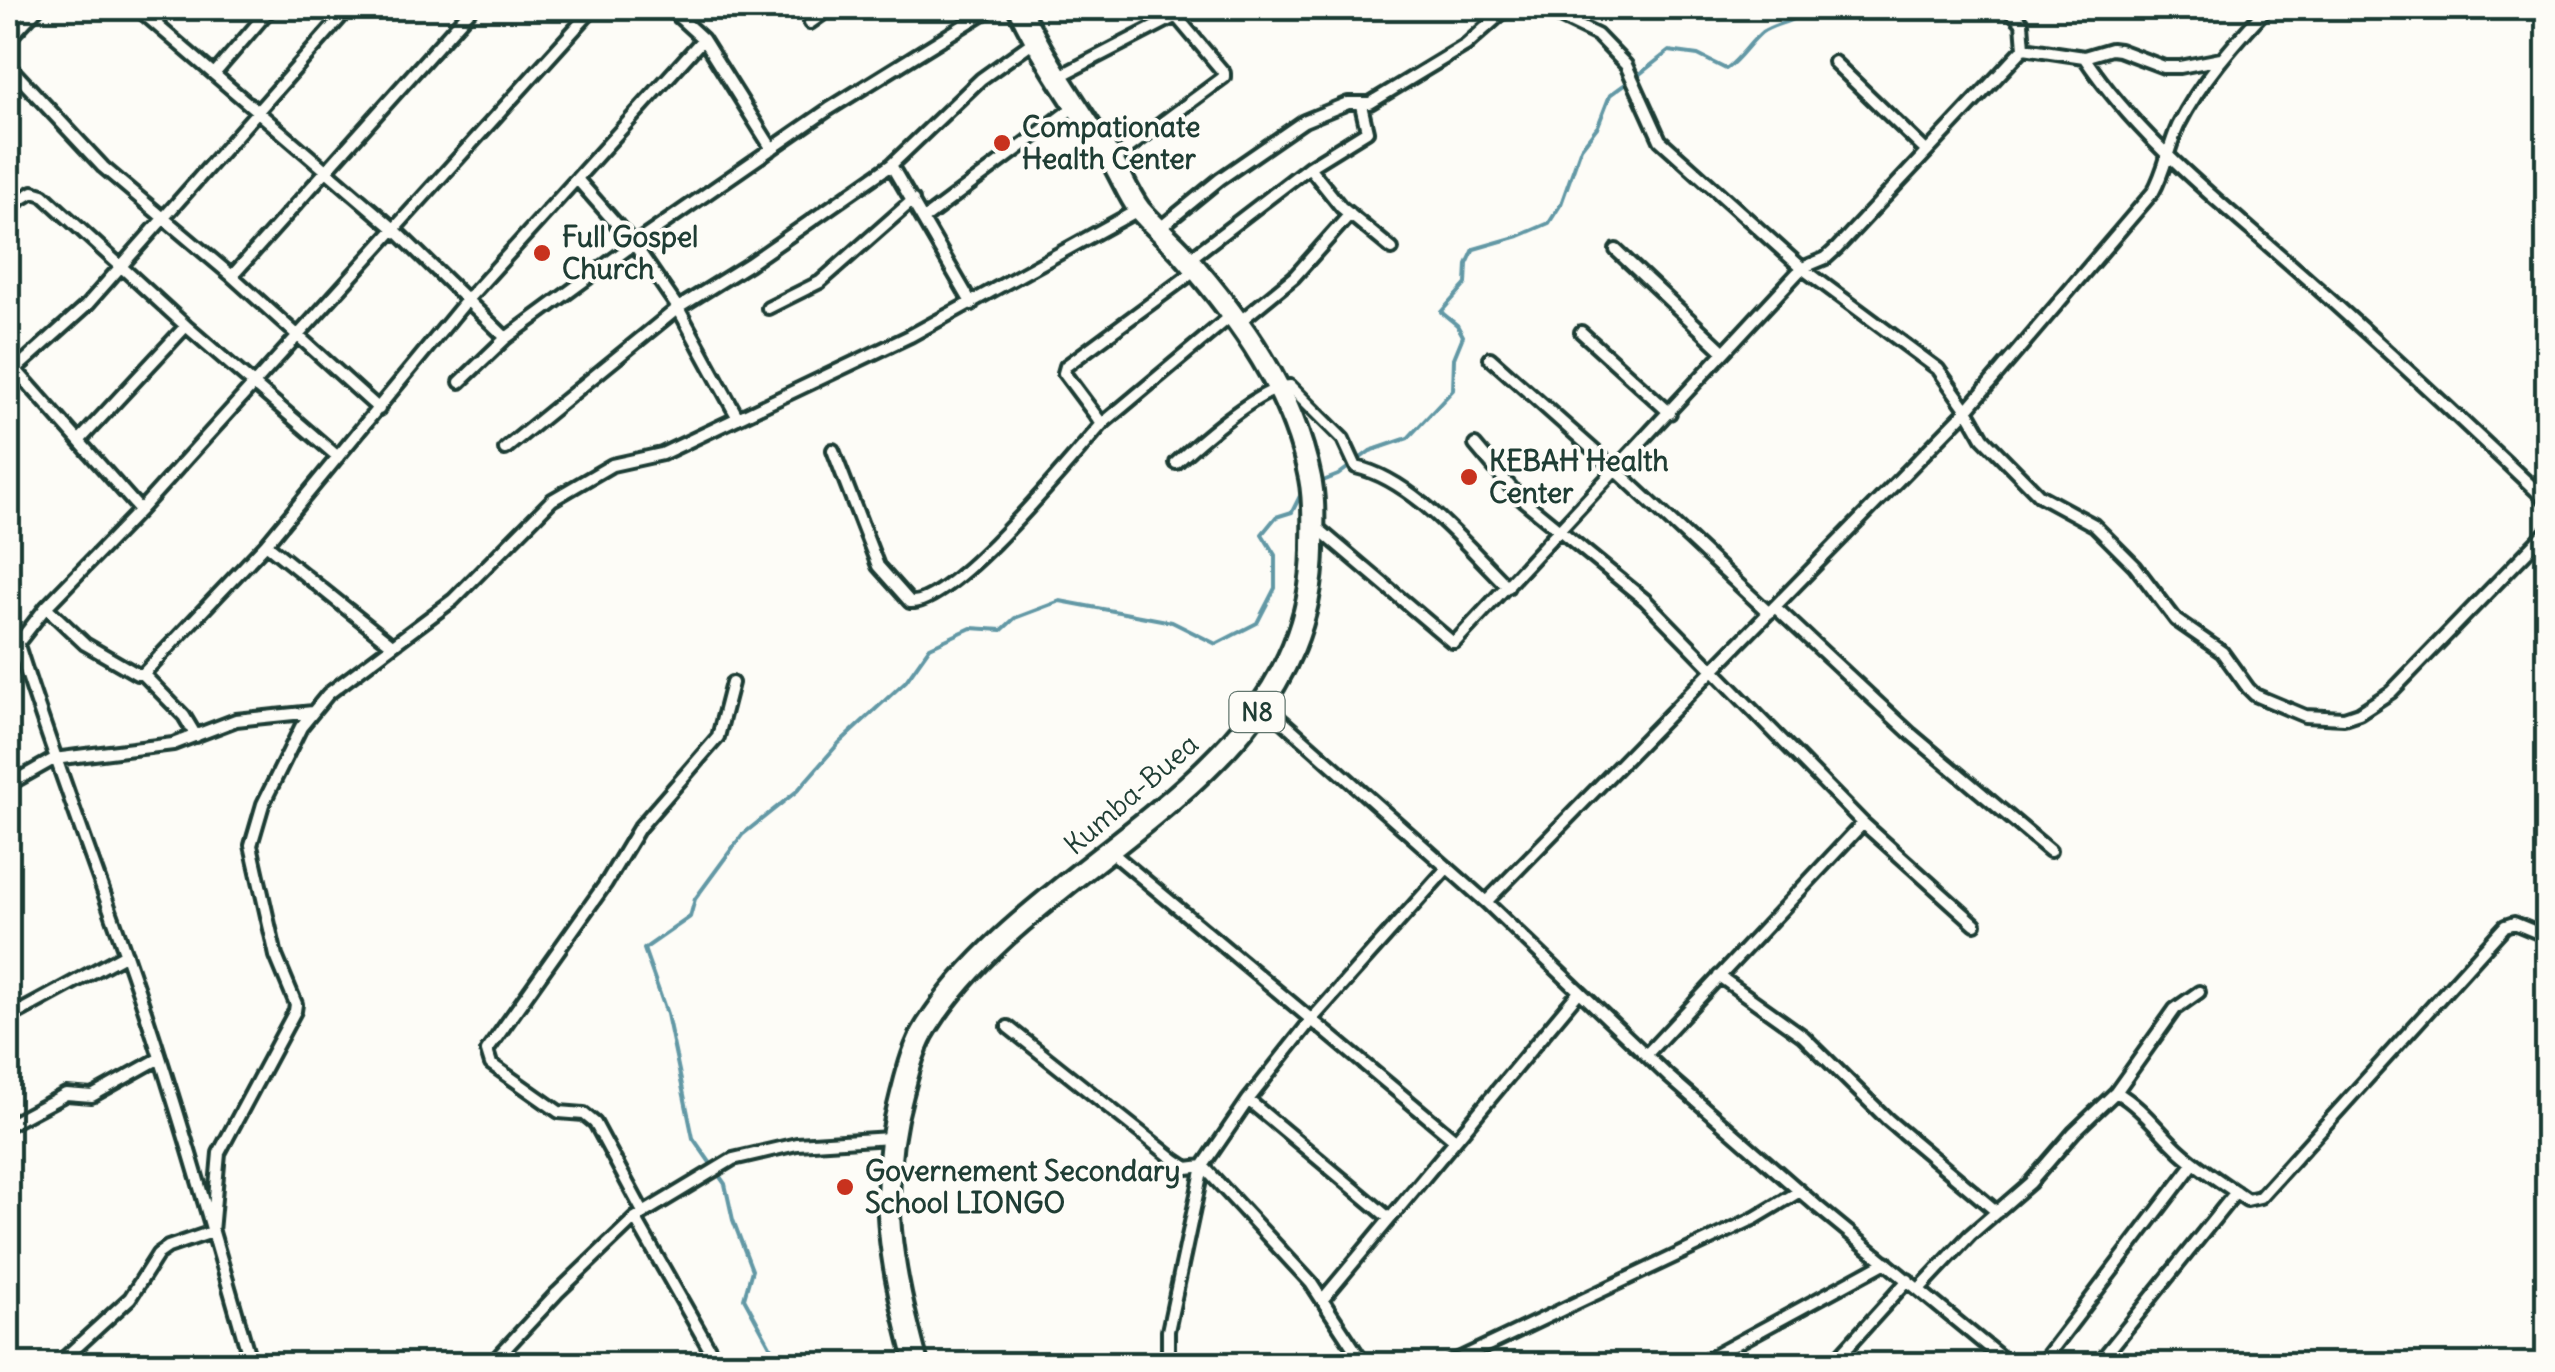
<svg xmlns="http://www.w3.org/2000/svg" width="2555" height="1372" font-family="Delius,sans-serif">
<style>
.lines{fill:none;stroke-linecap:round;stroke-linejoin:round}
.stream{stroke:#6298a5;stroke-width:4}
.street-casing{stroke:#1f3d34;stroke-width:18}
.highway-casing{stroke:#1f3d34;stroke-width:28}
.street{stroke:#fdfcf7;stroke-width:10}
.highway{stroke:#fdfcf7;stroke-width:20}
.poi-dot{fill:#c8321e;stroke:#fdfcf7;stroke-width:4}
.labels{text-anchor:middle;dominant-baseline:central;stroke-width:8;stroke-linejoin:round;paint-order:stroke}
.shield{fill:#fdfcf7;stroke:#62766e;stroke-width:2.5}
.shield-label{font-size:25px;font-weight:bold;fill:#1f3d34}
.poi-label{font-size:28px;font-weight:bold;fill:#1f3d34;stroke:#fdfcf7;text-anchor:start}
.street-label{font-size:28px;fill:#1f3d34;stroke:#fdfcf7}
</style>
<rect width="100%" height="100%" fill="#fdfcf7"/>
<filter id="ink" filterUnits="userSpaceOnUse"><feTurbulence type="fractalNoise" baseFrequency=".01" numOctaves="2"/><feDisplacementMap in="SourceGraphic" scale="20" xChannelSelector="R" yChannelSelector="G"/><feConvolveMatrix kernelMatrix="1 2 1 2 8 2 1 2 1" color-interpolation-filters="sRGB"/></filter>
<g filter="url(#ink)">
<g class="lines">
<path class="stream" d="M1636 77 1669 51 1698 55 1726 69C1741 58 1749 43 1762 32 1776 22 1796 23 1806 8
M1318 483 1338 475 1370 451 1408 438 1453 390 1454 358 1463 336 1457 325 1441 312 1466 284 1467 264 1474 249 1519 236 1549 223 1561 204 1581 148 1598 126 1610 95 1628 82
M780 1364 744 1298 752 1270 733 1220 725 1184 693 1138 667 1014 644 949 690 917 695 899 742 835 797 791 839 743 906 681 930 647 971 628 1002 630 1015 618 1060 601 1172 622 1216 644 1257 623 1275 588V555L1262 534 1276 517 1292 512 1304 488"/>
<g class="street-casing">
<path id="street" d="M137 8 393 228 506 338
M669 8 703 39 772 149
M2267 8C2234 44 2200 82 2178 126 2168 148 2165 171 2153 192L1967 410 1983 438 2039 495 2094 525 2135 566 2176 620 2222 652 2248 688 2255 695 2305 716 2344 718 2359 713 2391 692 2548 530
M155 23 168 8
M810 23 831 8
M8 40 38 8
M2024 48 2084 57 2111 49 2119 50 2164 67H2180L2221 59
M2084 57C2142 144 2229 209 2306 278 2388 351 2468 426 2548 502
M1834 62 1925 150
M8 65 103 167 232 276 379 409
M215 73 271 8
M1058 77 1176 16 1224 73V77L1112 160
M891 165 972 304
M1309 167 1341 207 1392 249
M577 179 634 244 678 308 738 418
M8 207 33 192 43 195 186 326 338 457
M924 219 1075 106
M1160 228 1220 179 1304 121 1348 103H1370L1466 45 1502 13 1515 8
M1616 250 1724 352
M1188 260 1309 167 1367 131 1361 105
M232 276 472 8
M768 308 820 282 913 200
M1238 323 1294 277 1350 214
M1581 332 1670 413
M1490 358 1617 471 1769 613
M16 370 140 510
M8 376 85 307 349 8
M460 382 506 338 634 244 829 109 992 8
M1102 424 1232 315
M79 441 186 326
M1475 445 1519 497 1645 600 1863 823 1975 924
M505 449 678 308 749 264 891 165 981 79 1034 41
M833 450 878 566 910 602C952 606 1071 459 1102 424L1064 373 1066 366 1196 270
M1176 463C1199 442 1260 387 1290 386L1343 439 1356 467C1414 480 1466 546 1508 587
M1314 525 1452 642H1455L1802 268 1826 258 1837 248 2024 48 2022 23 2008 8
M266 544 392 645
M46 607 85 644 137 674H143L184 716 196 736
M1775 607 1911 734 2050 851
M8 637 18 645C51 750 90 852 126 955 173 1090 212 1228 251 1364
M8 656 46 607 140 510 594 8
M143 674 266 544 467 300 703 39
M1262 703 1486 902 1668 1076 1819 1208 2009 1364
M8 785 54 759 173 744 236 720 313 712
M1110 851 1454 1139
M1486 902 1967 410 1938 369 1802 268 1660 140 1626 65 1597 35 1541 8
M1719 976 1803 1036 1888 1120 1997 1212
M8 1018 126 954
M1008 1027 1175 1160 1187 1168 1203 1166 1311 1283 1364 1364
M1646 1055 1863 823
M2116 1092C2142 1107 2159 1132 2181 1152 2201 1170 2225 1184 2247 1200L2260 1197 2505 926 2514 923 2548 937
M1248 1100 1389 1218
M8 1125 66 1094 92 1096 160 1058
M643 1212 595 1123 584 1114 559 1112 491 1064 487 1051 606 883 639 828 718 737 732 683
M635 1218 718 1364
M212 1232 219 1153 295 1011 296 1004 276 956 251 845 263 804 301 727 328 694 453 600 552 500 612 465 662 454 910 336 1138 210
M1919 1289 1970 1235 2030 1183 2074 1132 2116 1092 2175 1009 2199 992
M1323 1299 1579 992
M58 1364 130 1298 158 1254 168 1247 212 1232
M491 1364 557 1293 635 1218 733 1159 797 1144 890 1138
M1168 1364V1331L1203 1166 1248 1100 1312 1019 1447 868
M1448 1364 1755 1218 1800 1191
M1699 1364 1886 1262
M1832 1364 1908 1280
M2041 1364 2194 1163
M2098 1364 2236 1192"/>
</g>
<g class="highway-casing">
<path id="highway" d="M917 1364C892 1270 875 1190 902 1094 908 1071 914 1046 927 1026 1035 855 1309 781 1313 550 1313 526 1315 502 1310 478 1293 392 1241 320 1184 255 1170 239 1152 225 1139 209 1128 194 1121 175 1111 159 1079 109 1045 62 1019 8"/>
</g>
<use href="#street" class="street"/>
<use href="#highway" class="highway"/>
</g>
</g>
<g class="poi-dot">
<circle cx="1002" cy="143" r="10"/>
<circle cx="542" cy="253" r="10"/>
<circle cx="1469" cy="477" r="10"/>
<circle cx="845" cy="1187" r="10"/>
</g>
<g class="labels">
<rect class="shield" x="1229.5" y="692" width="55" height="40" rx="8"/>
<g class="shield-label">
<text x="1257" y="712">N8</text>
</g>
<g class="poi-label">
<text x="1022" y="127">Compationate<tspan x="1022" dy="32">Health Center</tspan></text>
<text x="562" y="237">Full Gospel<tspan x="562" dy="32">Church</tspan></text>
<text x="1489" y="461">KEBAH Health<tspan x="1489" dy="32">Center</tspan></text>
<text x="865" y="1171">Governement Secondary<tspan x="865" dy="32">School LIONGO</tspan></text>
</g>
<g class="street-label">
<text transform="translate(1131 794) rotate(-41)">Kumba-Buea</text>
</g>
</g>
<rect width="2555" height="1372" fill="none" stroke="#fdfcf7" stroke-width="40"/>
<rect x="20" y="20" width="2515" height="1332" fill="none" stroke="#1f3d34" stroke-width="4" filter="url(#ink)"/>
</svg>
